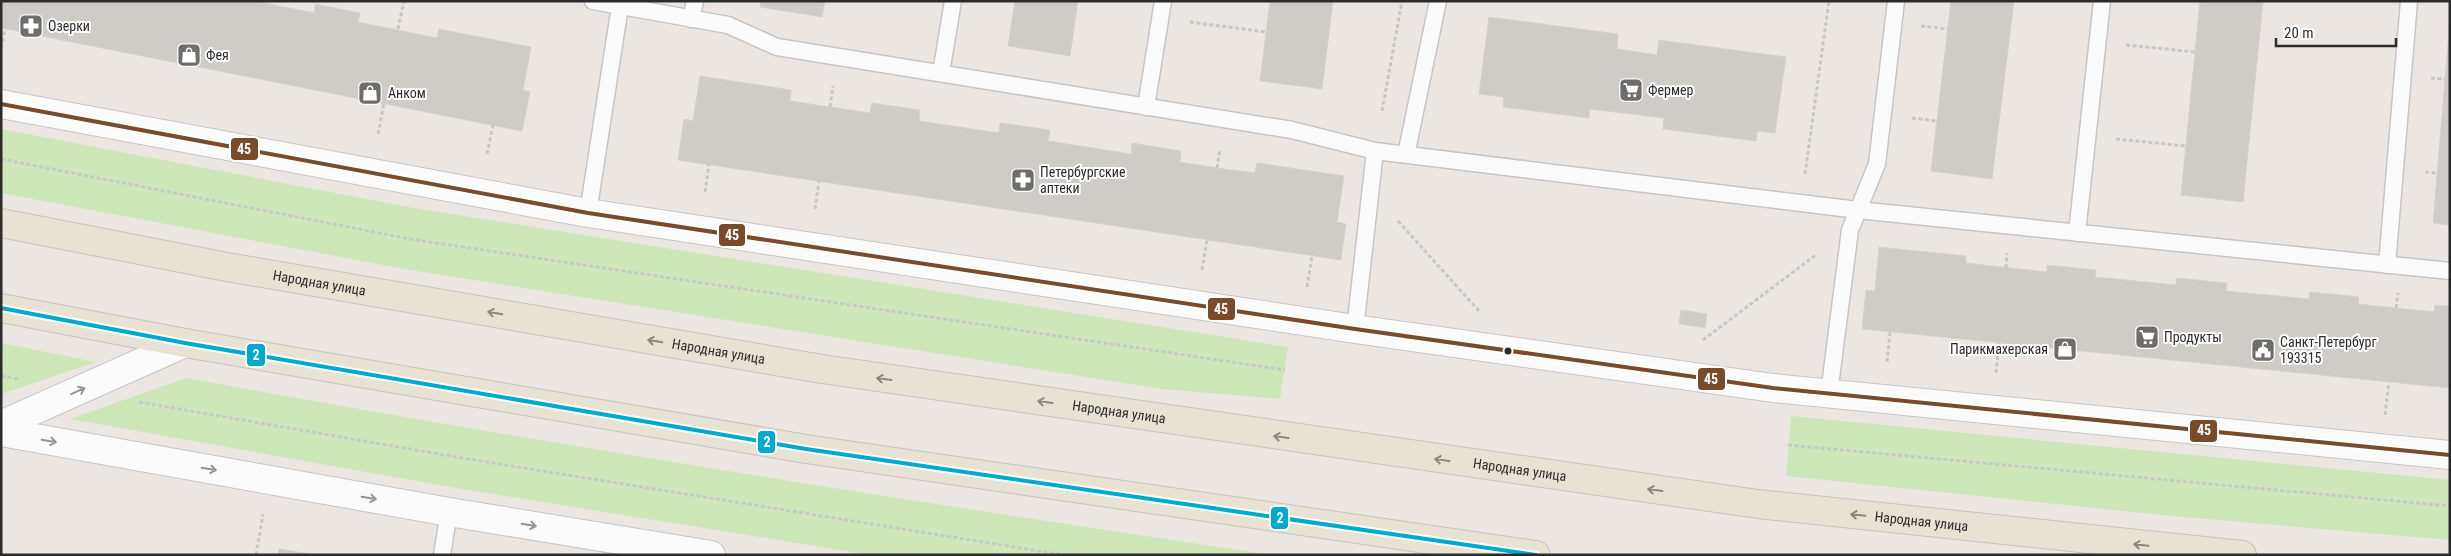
<svg xmlns="http://www.w3.org/2000/svg" width="2451" height="556" font-family="'Roboto Condensed',sans-serif">
<style>
.green{fill:#cee7b9}
.building{fill:#cfccc8;stroke:#d6d2ce}
.lines{fill:none;stroke-linecap:round;stroke-linejoin:round}
.lane-casing{stroke:#c6c4c5;stroke-width:19}
.street-casing{stroke:#c6c4c5;stroke-width:30}
.primary-casing{stroke:#c6c4c2;stroke-width:30}
.path{stroke:#c8c8c7;stroke-width:3;stroke-dasharray:4 2.5;stroke-linecap:butt}
.lane{stroke:#fcfbfb;stroke-width:16}
.street{stroke:#fcfbfb;stroke-width:28}
.primary{stroke:#e8e2d4;stroke-width:28}
.bus-1-casing{stroke:#fff;stroke-width:8}
.bus-2-casing{stroke:#fff;stroke-width:8}
.bus-1{stroke:#7a4b2a;stroke-width:4}
.bus-2{stroke:#00a9ce;stroke-width:4}
.oneway{stroke:#8a8780}
.oneway2{stroke:#949494}
.bus-dot{fill:#2c2c2c;stroke:#fff;stroke-width:2}
.labels{text-anchor:middle;dominant-baseline:central;stroke-width:4;stroke-linejoin:round;paint-order:stroke}
.poi-label{font-size:14px;fill:#2c2c2c;stroke:#fff;text-anchor:start}
.street-label{font-size:14px;fill:#2c2c2c;stroke:#fff}
.line-badge{stroke:#fff;stroke-width:2}
.badge-label{font-size:14px;text-anchor:middle;font-weight:bold;fill:#fff}
</style>
<rect width="100%" height="100%" fill="#ebe6e2"/>
<path class="green" d="M1 129 414 208 1288 347 1280 399 1162 389 404 269 1 193Z
M1 343 96 362 1 394Z
M186 378C547 444 909 501 1272 555H870L450 487 70 419Z
M1791 416 2450 480V540L2171 516 1786 476Z"/>
<path class="building" d="M1 1H255L314 13 315 4 360 13 358 22 437 38 439 29 531 47 523 90 530 92 522 131 1 28Z
M761 1H825L822 17 760 7Z
M1015 1H1078L1070 56 1008 46Z
M1270 1H1333L1322 89 1260 81Z
M1951 1H2014L1992 179 1931 171Z
M2200 1H2263L2243 202 2181 195Z
M1489 17 1618 34 1617 49 1657 55 1659 40 1786 57 1775 133 1757 131 1756 141 1663 129 1664 118 1590 109 1589 118 1503 107 1504 97 1479 94Z
M2450 19V225L2433 223Z
M700 76 791 90 790 101 870 113 872 103 920 110 919 121 999 133 1000 123 1050 130 1048 141 1131 154 1132 143 1181 151 1180 162 1217 168 1255 173 1257 163 1344 176 1337 222 1346 224 1341 260 678 160 684 119 693 121Z
M1879 247 1966 256V263L2047 272V265L2096 270 2095 277 2176 285 2177 278 2227 283 2226 291 2309 299 2310 292 2359 297 2358 304 2434 312 2435 305 2450 306V388L1862 329 1866 290 1875 291Z
M1681 310 1707 314 1705 328 1679 324Z
M279 549 316 555H278Z"/>
<g class="lines">
<g class="lane-casing">
<path id="lane" d="M593 1 728 25 777 47 1292 130 1375 151 1858 210 2450 271
M691 19 695 1
M941 73 953 1
M1146 107 1163 1
M1406 155 1438 1
M588 213 620 6
M2077 233 2102 1
M2387 265 2409 1
M1355 329 1375 151
M1829 394 1850 230 1877 164 1896 1
M442 555 449 512"/>
</g>
<g class="street-casing">
<path id="street" d="M1 104 588 213 1355 329 1773 388 2450 455
M1 425 185 343
M1 432 449 512 711 555"/>
</g>
<g class="primary-casing">
<g id="primary">
<path id="s1" d="M1 223 227 267 822 369 1758 504 2242 555"/>
<path d="M1 308 185 343 806 449 1536 555"/>
</g>
</g>
<path class="path" d="M1190 22 1266 32
M1921 26 1948 29
M398 29 404 1
M2126 45 2195 52
M1 48 5 29
M2431 78 2445 79
M830 107 833 86
M1382 111 1402 1
M1912 118 1936 121
M378 134 384 103
M2116 139 2186 146
M487 154 493 125
M1 159 410 239 1285 370
M1217 168 1220 149
M2425 172 2437 173
M1805 174 1829 1
M705 192 709 164
M815 209 819 181
M1398 221 1479 311
M2006 268 2007 253
M1202 270 1207 240
M1307 287 1312 256
M2396 308 2398 293
M1703 340 1817 254
M1887 362 1890 332
M1996 373 1999 343
M1 376 18 379
M139 402 456 457 1064 555
M2385 415 2389 382
M1788 445 2450 506
M256 555 263 514"/>
<use href="#lane" class="lane"/>
<use href="#street" class="street"/>
<use href="#primary" class="primary"/>
<g class="bus-1-casing">
<path id="bus-1" d="M1 104 588 213 1355 329 1773 388 2450 455"/>
</g>
<g class="bus-2-casing">
<path id="bus-2" d="M1 308 185 343 806 449 1536 555"/>
</g>
<use href="#bus-1" class="bus-1"/>
<use href="#bus-2" class="bus-2"/>
</g>
<defs><path id="oneway-shaft" d="M-6 0H5M1.5-3L5.5 0L1.5 3" fill="none" stroke-width="1.6" stroke-linecap="round" stroke-linejoin="round" transform="scale(1.25)"/></defs>
<g class="oneway">
<use href="#oneway-shaft" transform="translate(495 313) rotate(-170)"/>
<use href="#oneway-shaft" transform="translate(655 341) rotate(-170)"/>
<use href="#oneway-shaft" transform="translate(884 379) rotate(-172)"/>
<use href="#oneway-shaft" transform="translate(1045 402) rotate(-172)"/>
<use href="#oneway-shaft" transform="translate(1281 437) rotate(-172)"/>
<use href="#oneway-shaft" transform="translate(1442 460) rotate(-172)"/>
<use href="#oneway-shaft" transform="translate(1655 490) rotate(-172)"/>
<use href="#oneway-shaft" transform="translate(1858 515) rotate(-174)"/>
<use href="#oneway-shaft" transform="translate(2141 545) rotate(-174)"/>
</g>
<g class="oneway2">
<use href="#oneway-shaft" transform="translate(78 391) rotate(-24)"/>
<use href="#oneway-shaft" transform="translate(49 441) rotate(10)"/>
<use href="#oneway-shaft" transform="translate(209 469) rotate(10)"/>
<use href="#oneway-shaft" transform="translate(369 498) rotate(10)"/>
<use href="#oneway-shaft" transform="translate(529 525) rotate(9)"/>
</g>
<defs>
<g id="pharmacy-square" transform="scale(1.25)"><rect x="-9" y="-9" width="18" height="18" rx="4" fill="#6f6d6c" stroke="#fff"/><path d="M-2-6h4v4h4v4h-4v4h-4v-4h-4v-4h4Z" fill="#fff"/></g>
<g id="shop-square" transform="scale(1.25)"><rect x="-9" y="-9" width="18" height="18" rx="4" fill="#6f6d6c" stroke="#fff"/><path d="M-5-2.5h2.3a2.7 3.5 0 0 1 5.4 0H5L5.5 6h-11ZM-1.5-2.5h3a1.5 2.3 0 0 0-3 0Z" fill="#fff"/></g>
<g id="supermarket-square" transform="scale(1.25)"><rect x="-9" y="-9" width="18" height="18" rx="4" fill="#6f6d6c" stroke="#fff"/><path d="M-6-5.5h2.5l.6 2H6L4.5 2H-2.5L-4.4-4H-6ZM-1.5 3.2a1.3 1.3 0 1 0 .1 0ZM3 3.2a1.3 1.3 0 1 0 .1 0Z" fill="#fff"/></g>
<g id="civic-square" transform="scale(1.25)"><rect x="-9" y="-9" width="18" height="18" rx="4" fill="#6f6d6c" stroke="#fff"/><path d="M-.6-6.5H3V-4.5H.6V-3L4-1V1h2V6H-6V1h2V-1L-.6-3ZM-1.2 2.5V6h2.4V2.5Z" fill="#fff"/></g>
</defs>
<g fill-rule="evenodd">
<use href="#pharmacy-square" x="31" y="26"/>
<use href="#shop-square" x="189" y="55"/>
<use href="#supermarket-square" x="1631" y="90"/>
<use href="#shop-square" x="370" y="93"/>
<use href="#pharmacy-square" x="1023" y="180"/>
<use href="#supermarket-square" x="2147" y="337"/>
<use href="#shop-square" x="2065" y="349"/>
<use href="#civic-square" x="2263" y="350"/>
</g>
<circle class="bus-dot" cx="1508" cy="351" r="4.5"/>
<g class="labels">
<g class="poi-label">
<text x="48" y="26">Озерки</text>
<text x="206" y="55">Фея</text>
<text x="1648" y="90">Фермер</text>
<text x="388" y="93">Анком</text>
<text x="1040" y="172">Петербургские<tspan x="1040" dy="16">аптеки</tspan></text>
<text x="2164" y="337">Продукты</text>
<text x="2280" y="342">Санкт-Петербург<tspan x="2280" dy="16">193315</tspan></text>
<text x="2048" y="349" text-anchor="end">Парикмахерская</text>
</g>
<g class="street-label">
<text stroke="none"><textPath href="#s1" startOffset="324">Народная улица</textPath></text>
<text stroke="none"><textPath href="#s1" startOffset="729">Народная улица</textPath></text>
<text stroke="none"><textPath href="#s1" startOffset="1134">Народная улица</textPath></text>
<text stroke="none"><textPath href="#s1" startOffset="1539">Народная улица</textPath></text>
<text stroke="none"><textPath href="#s1" startOffset="1944">Народная улица</textPath></text>
</g>
</g>
<g class="line-badge">
<rect x="230" y="137" width="29" height="24" rx="5" fill="#7a4b2a"/>
<rect x="718" y="223" width="28" height="24" rx="5" fill="#7a4b2a"/>
<rect x="1207" y="297" width="29" height="24" rx="5" fill="#7a4b2a"/>
<rect x="246" y="343" width="20" height="24" rx="5" fill="#00a9ce"/>
<rect x="1697" y="367" width="29" height="24" rx="5" fill="#7a4b2a"/>
<rect x="2189" y="419" width="29" height="24" rx="5" fill="#7a4b2a"/>
<rect x="757" y="430" width="19" height="24" rx="5" fill="#00a9ce"/>
<rect x="1270" y="506" width="19" height="24" rx="5" fill="#00a9ce"/>
</g>
<g class="badge-label">
<text x="244" y="154">45</text>
<text x="732" y="240">45</text>
<text x="1221" y="314">45</text>
<text x="256" y="360">2</text>
<text x="1711" y="384">45</text>
<text x="2204" y="435">45</text>
<text x="767" y="447">2</text>
<text x="1280" y="523">2</text>
</g>
<rect width="2451" height="556" fill="none" stroke="#2c2c2c" stroke-width="5"/>
<path d="M2276 38v8h120v-8" fill="none" stroke="#2c2c2c" stroke-width="2.5"/>
<text x="2284" y="38" font-size="15" fill="#2c2c2c" stroke="#ffffff" stroke-width="4" paint-order="stroke">20 m</text>
</svg>
